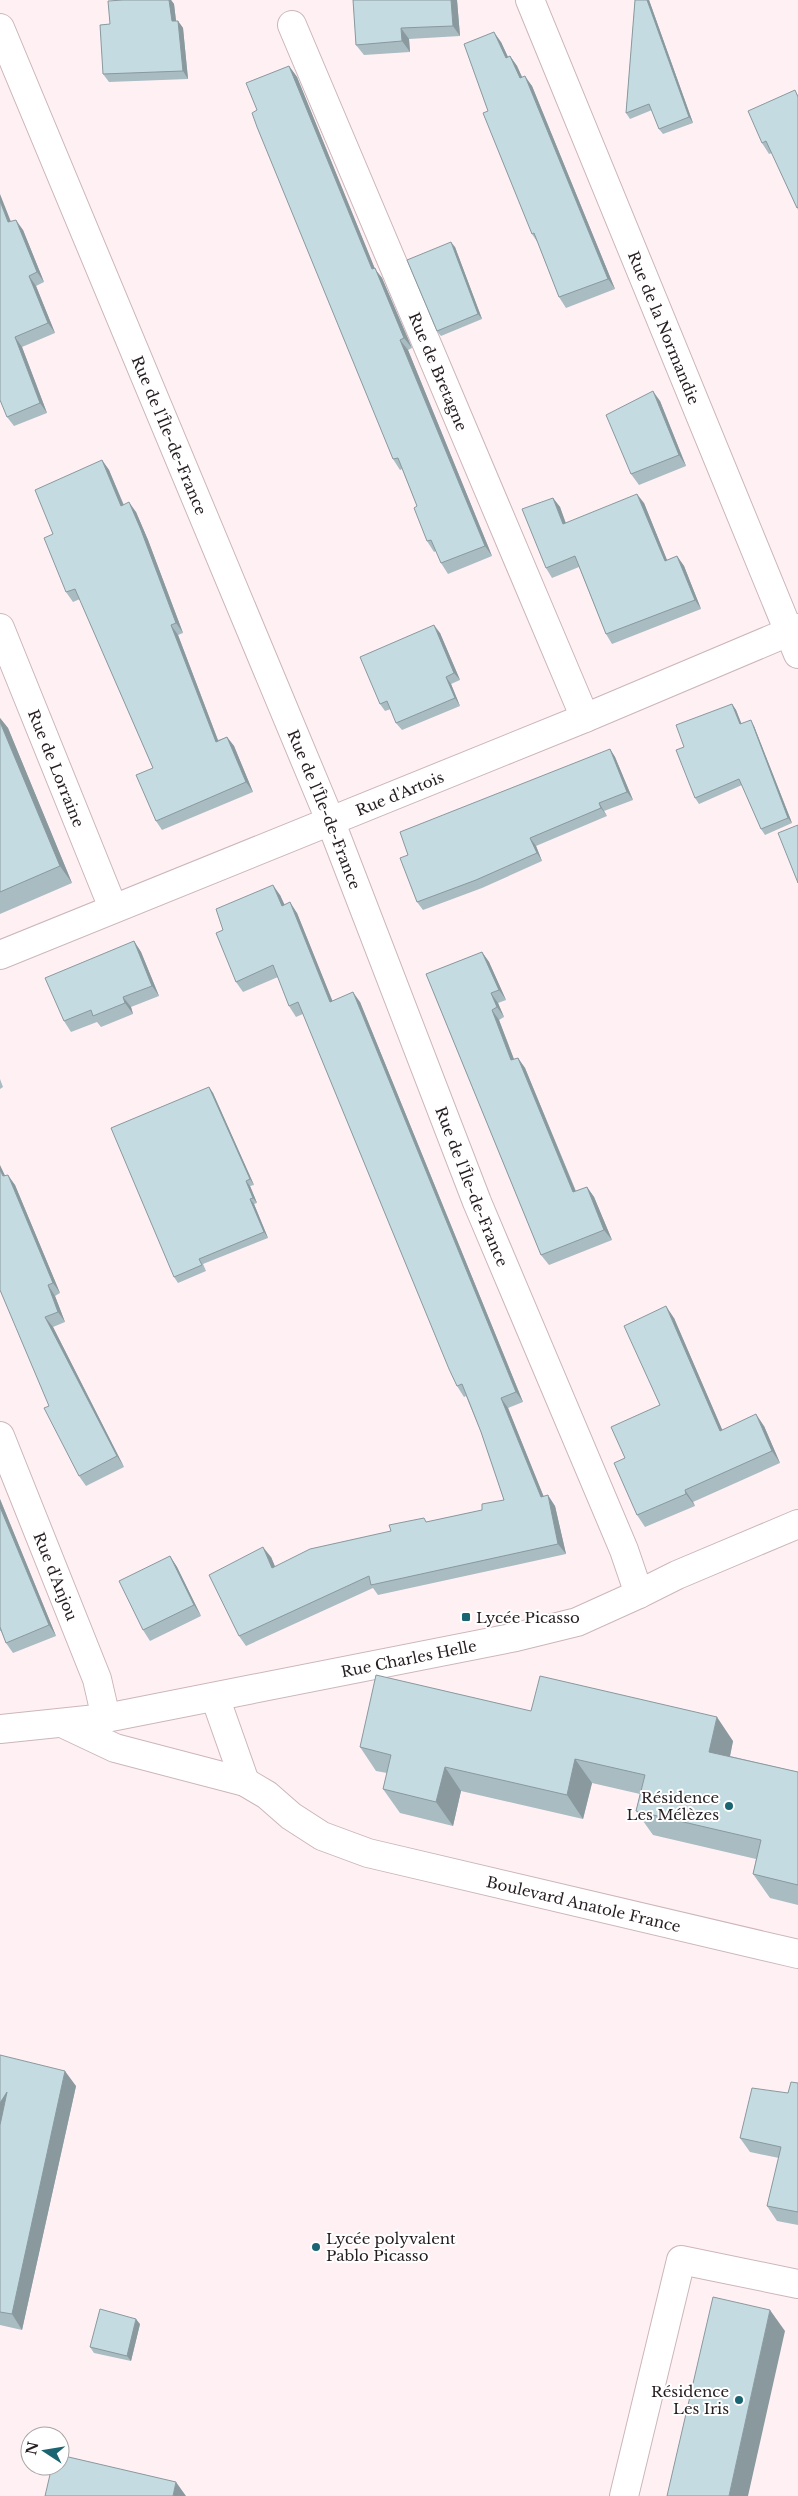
<svg xmlns="http://www.w3.org/2000/svg" width="798" height="2496" font-family="'Libre Baskerville',serif">
<style>
.lines{fill:none;stroke-linecap:round;stroke-linejoin:round}
.minor-casing{stroke:#ccb6ba;stroke-width:30}
.minor{stroke:#fff;stroke-width:28}
.wall{fill:#a9bcc2}
.shaded-wall{fill:#89999e}
.building{fill:#c4dbe1;stroke:#89999e}
.poi-dot{fill:#1b6472;stroke:#fff;stroke-width:2}
.labels{text-anchor:middle;dominant-baseline:central;stroke-width:4;stroke-linejoin:round;paint-order:stroke}
.street-label{font-size:15px;fill:#251d1f;stroke:#fff}
.poi-label{font-size:15px;fill:#251d1f;stroke:#fff;text-anchor:start}
</style>
<rect width="100%" height="100%" fill="#fff1f3"/>
<g class="lines">
<g class="minor-casing">
<g id="minor">
<path id="s1" d="M530 0 798 654"/>
<path id="s2" d="M292 25 585 718"/>
<path id="s3" d="M0 28 330 820 477 1202 624 1550 639 1594"/>
<path id="s4" d="M0 628 113 908"/>
<path id="s5" d="M0 955 585 718 798 628"/>
<path id="s6" d="M0 1436 97 1679 106 1718"/>
<path d="M215 1697 245 1782"/>
<path id="s7" d="M62 1723 115 1748 245 1782 267 1795 291 1816 322 1836 368 1853 798 1954"/>
<path id="s8" d="M0 1729 106 1718 516 1637 577 1622 639 1594 677 1575 798 1524"/>
<path d="M624 2496 681 2260 798 2284"/>
</g>
</g>
<use href="#minor" class="minor"/>
</g>
<path class="wall" d="M123 0H171L174 4 176 21H178L183 28 188 79 109 82 103 74 110 24Z
M353 0H457L460 36 409 39 410 52 364 55 356 45Z
M635 0H649L693 123 663 134 659 129 652 110 630 119 626 113Z
M501 42 508 57 510 56 517 66 522 77 532 86 615 289 566 308 559 297 538 243 532 234 488 111Z
M289 66 297 77 375 269 382 278 412 348 408 350 492 556 448 574 441 563 436 551 434 552 427 541 417 506 402 469 400 470 393 459 257 110Z
M798 94V210L772 153 769 154 762 143Z
M11 222 23 230 44 282 36 286 55 333 22 347 47 413 14 426 7 417Z
M455 247 482 319 441 336 437 331Z
M660 401 686 466 639 485 631 474Z
M102 460 109 470 124 505 136 512 148 540 183 633 178 635 218 740 227 737 234 746 253 792 162 830 156 821 153 768 80 599 73 602 66 592 53 534Z
M553 498 560 507 566 523 644 503 667 560 677 556 684 566 701 609 612 644 606 634 579 567 552 578 546 568Z
M440 633 460 680 451 684 460 706 402 730 396 723 391 709 385 711 380 704Z
M732 704 736 710 741 723 754 726 792 823 765 835 761 829 742 785 699 804 695 798 684 747Z
M0 718 8 728 72 883 0 914Z
M610 749 615 757 633 800 604 811 607 816 536 846 542 861 482 888 423 910 417 902 408 855Z
M280 895 284 905 297 913 332 1001 360 1002 523 1402 508 1408 543 1496 555 1506 566 1554 378 1595 373 1588 246 1646 239 1636 271 1557 275 1567 391 1531 427 1522 482 1510 504 1500 481 1432 466 1396 464 1397 457 1386 303 1014 296 1017 289 1006 278 977 243 992 236 982 223 930Z
M134 941 141 952 159 996 131 1007 133 1014 101 1027 97 1022 71 1032 64 1021Z
M482 952 489 962 506 1000 498 1003 504 1017 499 1020 514 1059 518 1058 525 1068 576 1191 587 1187 594 1197 612 1240 549 1265 541 1255 426 974Z
M0 1079 3 1087 0 1089Z
M209 1087 213 1093 254 1185 250 1186 257 1203 254 1204 268 1238 203 1264 206 1271 178 1283 174 1277Z
M5 1175 15 1185 60 1293 55 1296 65 1322 53 1327 124 1467 86 1486 79 1476 49 1406Z
M674 1318 722 1430 764 1426 780 1463 693 1502 695 1506 645 1527 637 1515 625 1458 660 1405Z
M0 1499 56 1636 13 1653 6 1643 1 1631H0Z
M170 1556 177 1567 201 1616 150 1641 143 1630Z
M531 1711 733 1741 730 1756 798 1772V1905L770 1898 753 1874 756 1859 653 1835 636 1811 640 1794 592 1783 583 1819 461 1791 453 1826 400 1813 383 1789 387 1773 376 1771 360 1747Z
M0 2055 76 2086 22 2330 0 2325Z
M798 2083V2225L777 2221 767 2206 779 2158 750 2152 740 2138Z
M140 2324 131 2361 94 2353 90 2347Z"/>
<path class="shaded-wall" d="M169 0H171L174 4 177 29 172 21Z
M451 0H457L460 36 453 26Z
M647 0H649L693 123 689 117Z
M178 21 183 28 188 79 183 71Z
M401 28 409 39 410 52 402 41Z
M494 32 501 42 513 68 506 58Z
M510 56 517 66 527 88 520 78Z
M289 66 297 77 375 269 382 278 412 348 404 338 372 269Z
M525 76 532 86 615 289 608 279Z
M0 194 15 232 8 222 0 201Z
M16 220 23 230 44 282 37 272Z
M451 242 455 247 482 319 478 314Z
M29 276 36 286 55 333 48 323Z
M15 337 22 347 47 413 40 403Z
M400 340 408 350 492 556 485 546Z
M653 391 660 401 686 466 679 455Z
M102 460 109 470 128 516 121 506Z
M637 494 644 503 671 570 665 561Z
M553 498 560 507 569 533 563 524Z
M129 502 136 512 148 540 183 633 176 623Z
M677 556 684 566 701 609 695 600Z
M171 625 178 635 222 751 216 742Z
M434 625 440 633 460 680 454 673Z
M446 677 451 684 460 706 455 698Z
M732 704 736 710 744 730 740 724Z
M0 718 8 728 72 883 60 866 0 722Z
M751 720 754 726 792 823 788 818Z
M227 737 234 746 253 792 246 782Z
M610 749 615 757 633 800 627 792Z
M599 803 604 811 607 816 601 808Z
M530 838 536 846 542 861 537 853Z
M273 885 280 895 290 916 282 906Z
M290 902 297 913 337 1012 330 1002Z
M134 941 141 952 159 996 152 986Z
M482 952 489 962 506 1000 499 990Z
M353 992 360 1002 523 1402 516 1392Z
M491 993 498 1003 504 1017 497 1007Z
M123 997 131 1007 133 1014 125 1003Z
M492 1010 499 1020 518 1070 511 1060Z
M518 1058 525 1068 580 1202 573 1192Z
M209 1087 213 1093 254 1185 250 1179Z
M0 1165 10 1186 3 1176 0 1170Z
M8 1175 15 1185 60 1293 53 1283Z
M246 1181 250 1186 257 1203 253 1198Z
M587 1187 594 1197 612 1240 604 1230Z
M250 1199 254 1204 268 1238 264 1232Z
M48 1285 55 1296 65 1322 58 1312Z
M666 1306 674 1318 728 1443 720 1431Z
M45 1317 53 1327 124 1467 117 1456Z
M501 1398 508 1408 548 1507 541 1497Z
M756 1414 764 1426 780 1463 772 1451Z
M685 1490 693 1502 695 1506 686 1494Z
M548 1495 555 1506 566 1554 558 1544Z
M0 1499 56 1636 49 1625 0 1507Z
M263 1547 271 1557 280 1578 272 1568Z
M170 1556 177 1567 201 1616 194 1605Z
M717 1717 733 1741 726 1776 709 1752Z
M575 1759 592 1783 583 1819 567 1795Z
M445 1767 461 1791 453 1826 436 1802Z
M65 2071 76 2086 22 2330 12 2314Z
M7 2092 0 2134V2103Z
M770 2310 785 2331 748 2496H729Z
M136 2319 140 2324 131 2361 127 2356Z
M176 2482 186 2496H173Z"/>
<path class="building" d="M123 0H169L172 21H178L183 71 103 74 100 25 110 24 108 1Z
M353 0H451L453 26 401 28 402 41 356 45Z
M635 0H647L689 117 659 129 649 104 626 113Z
M494 32 506 58 510 56 520 78 525 76 608 279 559 297 534 233 532 234 483 113 488 111 464 44Z
M289 66 372 269 375 268 404 338 400 340 485 546 441 563 431 540 427 541 414 508 417 506 398 458 393 459 257 127 252 113 257 110 246 83Z
M795 90 798 97V207L797 208 766 141 762 143 748 111Z
M0 201 8 222 16 220 37 272 29 276 48 323 15 337 40 403 7 417 0 400Z
M451 242 478 314 437 331 407 260Z
M653 391 679 455 631 474 606 415Z
M102 460 121 506 129 502 141 530 176 623 171 625 216 742 227 737 246 782 156 821 136 775 153 768 75 589 66 592 44 538 53 534 35 490Z
M637 494 665 561 677 556 695 600 606 634 575 556 546 568 522 509 553 498 563 524Z
M434 625 454 673 446 677 455 698 396 723 387 701 380 704 360 657Z
M732 704 740 724 751 720 788 818 761 829 739 779 695 798 676 750 684 747 676 725Z
M0 722 60 866 0 892Z
M610 749 627 792 599 803 601 808 530 838 537 853 476 880 417 902 400 858 408 855 400 832Z
M798 825V883L778 833Z
M273 885 282 906 290 902 330 1002 353 992 516 1392 501 1398 541 1497 548 1495 558 1544 371 1585 369 1576 239 1636 209 1575 263 1547 272 1568 310 1549 391 1531 389 1525 424 1518 426 1522 482 1510V1504L504 1500 481 1432 462 1384 457 1386 449 1369 298 1002 289 1006 273 965 236 982 216 933 223 930 216 909Z
M134 941 152 986 123 997 125 1003 93 1016 91 1010 64 1021 45 978Z
M482 952 499 990 491 993 497 1007 492 1010 511 1060 518 1058 573 1192 587 1187 604 1230 541 1255 426 974Z
M209 1087 250 1179 246 1181 253 1198 250 1199 264 1232 199 1259 202 1265 174 1277 111 1128Z
M0 1170 3 1176 8 1175 53 1283 48 1285 58 1312 45 1317 117 1456 79 1476 44 1408 49 1406 0 1290Z
M666 1306 720 1431 756 1414 772 1451 685 1490 686 1494 637 1515 614 1463 625 1458 611 1427 660 1405 624 1326Z
M0 1507 49 1625 6 1643 0 1627Z
M170 1556 194 1605 143 1630 119 1581Z
M376 1675 531 1711 540 1676 717 1717 709 1752 798 1772V1885L753 1874 761 1840 636 1811 645 1775 575 1759 567 1795 445 1767 436 1802 383 1789 391 1755 360 1747Z
M0 2055 65 2071 12 2314 0 2312V2125L7 2092 0 2103Z
M791 2082 798 2083V2212L767 2206 781 2147 740 2138 752 2088 788 2093Z
M713 2297 770 2310 729 2496H667Z
M100 2309 136 2319 127 2356 90 2347Z
M60 2455 176 2482 173 2496H45L52 2466H60Z"/>
<g class="poi-dot">
<rect x="461" y="1612" width="10" height="10" rx="2.5"/>
<circle cx="729" cy="1806" r="5"/>
<circle cx="316" cy="2247" r="5"/>
<circle cx="739" cy="2400" r="5"/>
</g>
<g class="labels">
<g class="street-label">
<text stroke="none"><textPath href="#s1" startOffset="354">Rue de la Normandie</textPath></text>
<text stroke="none"><textPath href="#s2" startOffset="376">Rue de Bretagne</textPath></text>
<text stroke="none"><textPath href="#s3" startOffset="441">Rue de l'Île-de-France</textPath></text>
<text stroke="none"><textPath href="#s4" startOffset="151">Rue de Lorraine</textPath></text>
<text stroke="none"><textPath href="#s5" startOffset="431">Rue d'Artois</textPath></text>
<text stroke="none"><textPath href="#s3" startOffset="846">Rue de l'Île-de-France</textPath></text>
<text stroke="none"><textPath href="#s3" startOffset="1251">Rue de l'Île-de-France</textPath></text>
<text stroke="none"><textPath href="#s6" startOffset="151">Rue d'Anjou</textPath></text>
<text stroke="none"><textPath href="#s8" startOffset="415">Rue Charles Helle</textPath></text>
<text stroke="none"><textPath href="#s7" startOffset="558">Boulevard Anatole France</textPath></text>
</g>
<g class="poi-label">
<text x="476" y="1617">Lycée Picasso</text>
<text x="719" y="1797" text-anchor="end">Résidence<tspan x="719" dy="17">Les Mélèzes</tspan></text>
<text x="326" y="2238">Lycée polyvalent<tspan x="326" dy="17">Pablo Picasso</tspan></text>
<text x="729" y="2391" text-anchor="end">Résidence<tspan x="729" dy="17">Les Iris</tspan></text>
</g>
</g>
<g transform="translate(45 2451) rotate(282)"><circle r="24" fill="#ffffff" stroke="#a8a5a5"/>
<path d="M0-4L9 19L0 12L-9 19Z" fill="#1b6472"/>
<text y="-8" font-size="14" font-weight="bold" text-anchor="middle" fill="#251d1f">N</text>
</g>
</svg>
